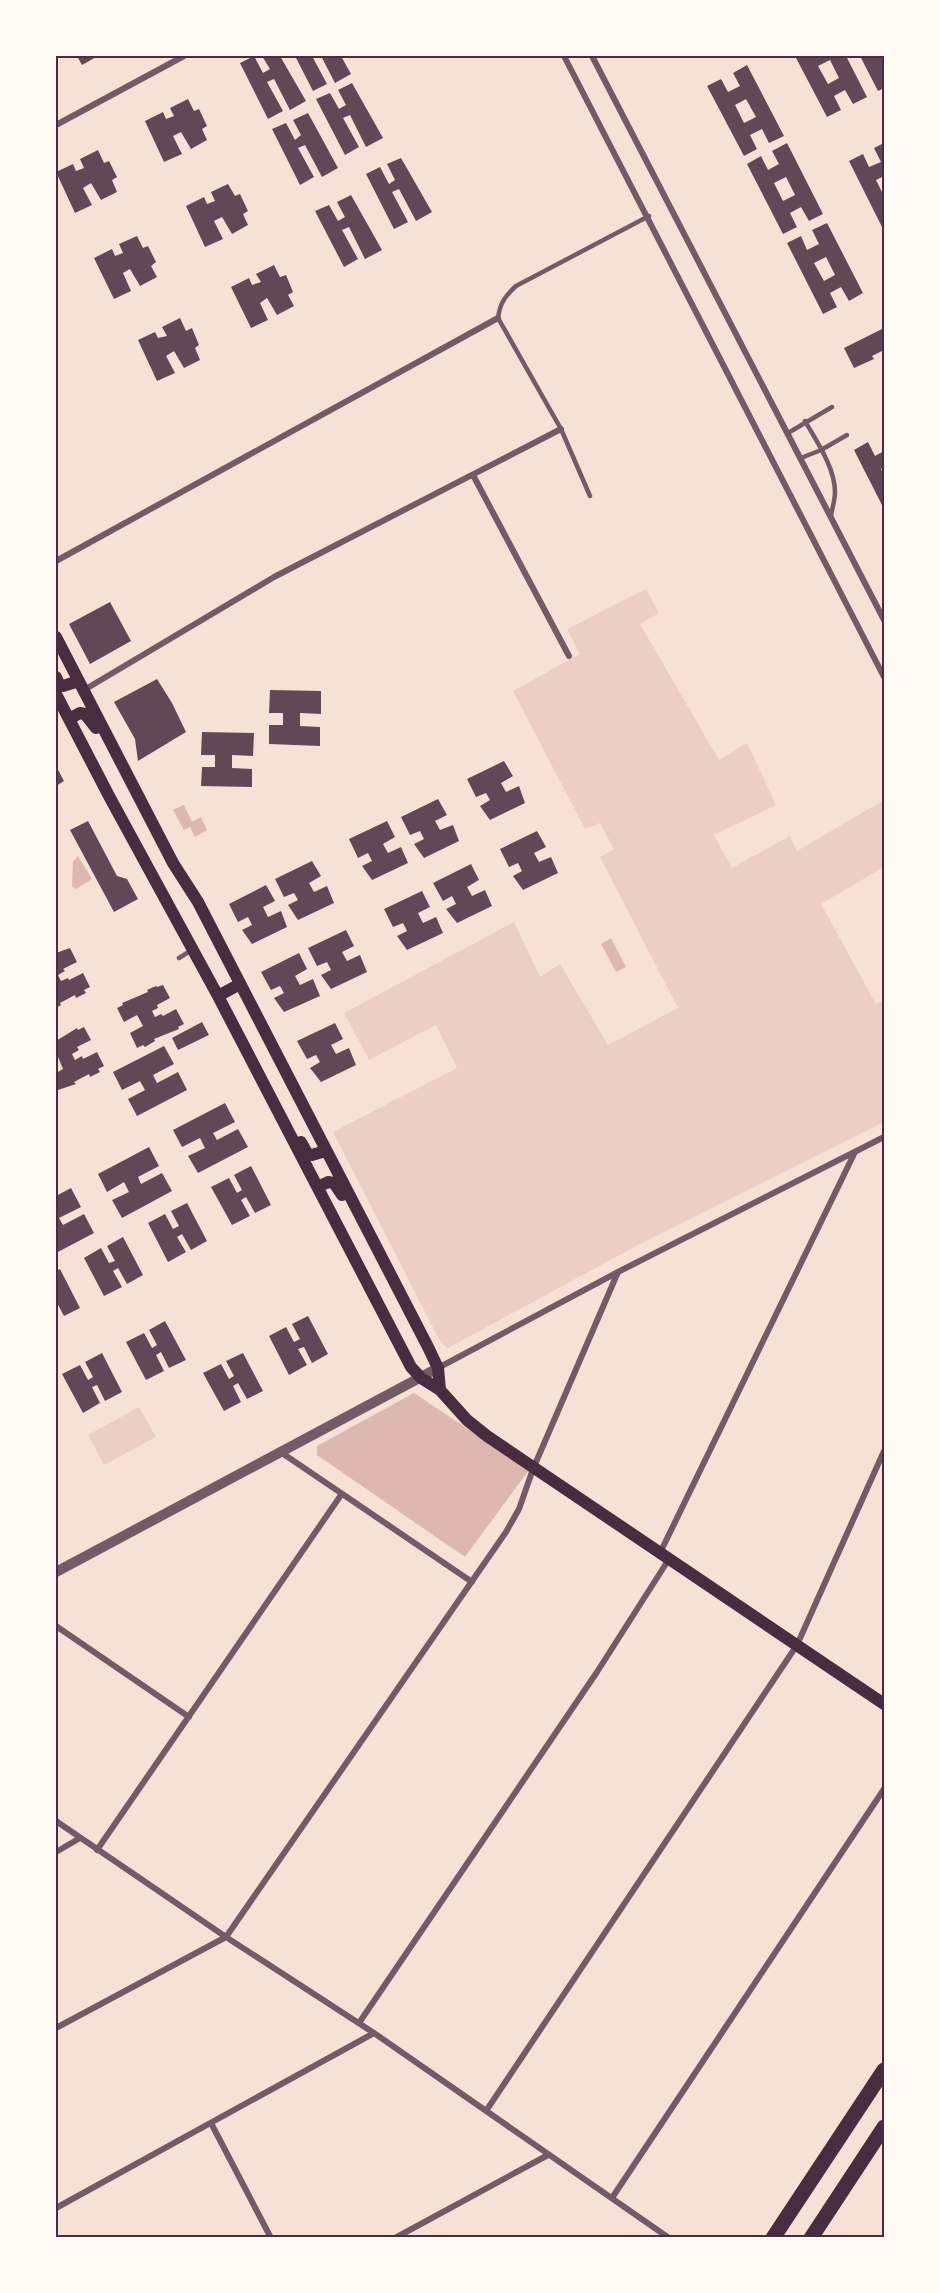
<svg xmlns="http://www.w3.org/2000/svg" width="940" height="2293" font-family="'Archivo Narrow',sans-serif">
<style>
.green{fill:#ebcfc5}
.water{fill:#dcb8b0}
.building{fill:#644757;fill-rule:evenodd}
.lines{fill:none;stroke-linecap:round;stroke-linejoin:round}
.service{stroke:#755966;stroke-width:4.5}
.minor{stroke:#755966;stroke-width:6}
.tertiary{stroke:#755966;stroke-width:10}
.secondary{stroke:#4a2c40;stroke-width:12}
.primary{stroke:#4a2c40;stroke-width:15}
.neatline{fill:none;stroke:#4a2c40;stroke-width:2}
</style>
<rect width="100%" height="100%" fill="#f7e1d7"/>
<path class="green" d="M646 589 659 613 640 624 719 760 747 743 776 805 714 835 732 868 790 836 797 851 884 800V867L821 904 876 1004 884 1000V1122L638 1245 448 1348 441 1343 333 1132 457 1068 436 1025 369 1060 344 1013 514 922 540 977 560 964 608 1045 678 1008 600 857 614 849 600 823 585 829 513 691 580 654 567 629Z
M139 1407 156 1437 104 1465 88 1435Z"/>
<path class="water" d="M184 805 192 822 201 817 207 830 195 837 190 827 184 830 173 810Z
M78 856 92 879 76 889 72 886 73 861Z
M611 938 626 967 616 972 601 944Z
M414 1393 529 1470 465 1557 317 1455V1446Z"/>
<path class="building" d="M77 56H98L82 65Z
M254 56 263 73 270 69 262 56H280L306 101 290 110 274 79 267 82 283 111 268 119 240 63Z
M295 56H312L327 84 313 91Z
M321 56H341L351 74 335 83Z
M795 56H846L867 97 853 104 845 90 834 96 841 110 827 117ZM830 60 839 78 828 84 818 66Z
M860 56H878L879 58 884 56V88L878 91Z
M747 65 784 136 769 143 762 129 750 135 757 149 744 156 707 86 721 79 728 92 740 86 733 73ZM746 99 756 117 744 123 735 105Z
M352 83 383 138 366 147 350 115 343 118 359 147 345 155 316 99 330 93 339 109 346 105 338 90Z
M188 99 194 111 199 109 207 126 202 129 207 140 191 149 181 132 173 136 182 154 164 162 145 121 163 112 166 119 174 116 170 108Z
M308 113 338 168 322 177 305 145 298 148 314 177 300 185 272 129 286 123 295 140 301 135 293 120Z
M787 143 823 214 809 221 801 207 790 213 797 227 783 234 747 164 761 156 768 170 779 164 772 151ZM786 177 795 195 783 201 774 183Z
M884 143V176L876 180 884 196V231L849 161 863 154 869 167 881 162 874 148Z
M98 150 104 163 109 161 117 177 112 180 117 192 101 200 91 183 83 188 92 205 75 213 56 172 73 164 76 171 84 168 80 159Z
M401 158 432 212 416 221 399 189 392 192 408 222 394 229 366 174 380 167 389 184 395 180 387 164Z
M228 184 235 196 240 194 248 211 243 214 248 225 232 234 222 217 214 221 223 239 205 247 186 206 204 197 207 204 215 201 211 192Z
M351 195 382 250 365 259 349 227 342 230 358 259 344 267 315 211 329 205 338 221 345 217 337 202Z
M827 223 863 293 849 301 841 287 830 293 837 307 823 314 787 243 801 236 807 250 819 244 812 230ZM826 257 835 275 824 281 814 263Z
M137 236 143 248 148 246 156 262 151 266 157 277 140 286 130 269 123 273 131 291 114 299 94 258 112 249 115 256 123 253 119 244Z
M274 265 280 277 286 275 293 292 288 295 294 306 277 315 267 298 260 303 268 320 251 328 231 287 249 278 252 285 261 282 256 274Z
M180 318 186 331 192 328 199 345 195 348 200 360 184 368 174 351 166 356 175 373 157 381 138 340 155 332 158 338 167 336 162 327Z
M884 328V350L872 356 874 359 854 368 844 348Z
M868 442 875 456 884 451V467L881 469 884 475V509L854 450Z
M110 602 131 641 90 664 69 624Z
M157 679 172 703 186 732 138 761 135 739 114 702Z
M270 690 321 691V714L300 713V726L320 727V746L269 744V725H283V713H269Z
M202 732 254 733 253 756 232 755V768L252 769V787L201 786 202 767H215V755H201Z
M504 761 513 776 501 783 506 792 519 786 525 803 490 820 480 806 490 800 486 793 476 797 467 779Z
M56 766 64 781 56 786Z
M438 799 447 815 435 821 440 830 453 825 459 841 424 858 414 844 424 839 420 831 410 835 401 817Z
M88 821 117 876 127 879 138 899 114 912 70 830Z
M387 821 395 837 383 844 388 853 401 847 408 863 372 880 362 866 372 861 368 853 358 858 349 839Z
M537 831 546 847 534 853 539 862 551 857 558 873 523 890 513 876 522 871 518 863 509 867 500 849Z
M312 861 321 876 309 883 314 892 327 886 334 903 298 920 288 905 298 900 294 893 284 897 275 879Z
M471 864 479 880 467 887 472 896 485 890 492 906 457 923 446 909 456 904 452 896 443 901 433 883Z
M266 885 275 901 263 907 268 917 281 911 287 927 252 944 242 930 252 925 248 917 238 922 229 904Z
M422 891 430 907 418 913 423 923 436 917 443 933 407 950 397 936 407 931 403 923 393 927 384 909Z
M346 930 354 946 342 952 347 961 360 955 367 972 331 989 321 975 331 970 327 962 317 966 308 948Z
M70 948 77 962 63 969 65 971 58 975 61 981 68 978 69 980 83 973 90 987 84 990 86 993 76 998 75 995 60 1003 61 1005 56 1008V953Z
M299 953 307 969 295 976 300 985 313 979 320 996 284 1012 274 998 284 993 280 986 271 990 261 972Z
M163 985 170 998 157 1005 158 1008 152 1011 155 1017 161 1014 163 1016 176 1009 184 1024 178 1027 179 1029 154 1039 155 1041 145 1047 143 1045 137 1048 130 1033 143 1026 137 1015 124 1022 117 1008 123 1005 122 1003 148 992 147 990 156 986 157 987Z
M202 1022 209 1035 178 1050 172 1038Z
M335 1023 343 1039 331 1045 336 1054 349 1048 356 1065 321 1082 310 1068 320 1062 316 1055 307 1059 297 1041Z
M84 1027 91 1040 77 1047 79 1050 72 1054 75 1060 82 1056 83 1059 97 1052 104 1066 98 1069 100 1072 90 1077 89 1074 74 1082 76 1084 58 1090 56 1085V1073L63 1069 58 1057 56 1059V1041L77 1028 78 1030Z
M164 1046 174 1064 153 1075 157 1083 178 1072 187 1090 137 1116 128 1099 145 1090 140 1081 122 1090 113 1072Z
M225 1103 235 1122 213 1133 217 1140 238 1129 248 1147 198 1173 188 1156 205 1148 200 1138 182 1147 173 1130Z
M149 1147 159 1166 138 1177 141 1184 162 1173 172 1191 122 1218 112 1200 129 1192 124 1182 107 1192 98 1174Z
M251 1166 271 1205 255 1213 246 1197 241 1200 250 1216 232 1225 211 1187 229 1178 237 1193 242 1190 234 1175Z
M71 1188 81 1207 59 1218 63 1225 84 1214 94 1233 56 1253V1196Z
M187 1203 207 1241 191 1250 182 1234 177 1237 186 1252 168 1262 148 1223 165 1214 173 1229 179 1226 171 1211Z
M123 1237 143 1275 127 1284 118 1268 113 1271 122 1287 104 1296 84 1258 101 1248 109 1263 115 1261 107 1246Z
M60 1269 80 1308 64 1316 56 1301V1271Z
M308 1316 328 1354 312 1363 304 1347 298 1349 307 1365 289 1375 269 1336 286 1327 294 1342 300 1339 292 1324Z
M165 1321 186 1360 169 1368 161 1352 156 1355 164 1371 146 1380 126 1342 144 1333 152 1348 157 1345 149 1330Z
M102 1353 122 1392 105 1401 97 1385 92 1387 100 1403 83 1413 62 1374 80 1365 88 1380 93 1377 85 1362Z
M243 1353 263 1391 247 1399 238 1383 233 1386 241 1402 224 1411 203 1373 221 1364 229 1379 234 1376 226 1361Z"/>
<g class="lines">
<path class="service" d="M805 421C817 442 835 468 835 492 835 500 832 509 831 516
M788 433 832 407
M801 458 821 450 847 435
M590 496 561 429 498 318C500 303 505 296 516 286L649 216
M179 958 192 950"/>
<path class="minor" d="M564 56 884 677
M592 56 884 620
M56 125 184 56
M473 475 569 656
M56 561 498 318
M84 690 274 577 561 429
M438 1368 618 1272 884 1137
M282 1453 472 1582
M660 1553 855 1152
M56 1626 189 1717
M56 1821 226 1937 374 2033 669 2238
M97 1850 341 1495
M56 1852 80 1838
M359 2023 597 1672 669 1559
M56 2028 226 1937 506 1532 519 1509 533 1469 618 1272
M486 2111 797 1645 884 1451
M211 2123 271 2238
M612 2198 884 1789
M56 2208 374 2033
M395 2238 548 2155"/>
<path class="tertiary" d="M56 1572 438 1368"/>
<path class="secondary" d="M56 637 173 863 198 902 428 1347 438 1368 440 1390
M56 677 59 684 63 686 79 681
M56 694 109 796 218 996 411 1367 421 1378 440 1390 467 1420 487 1436 884 1704
M69 719 80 713 85 714 96 728
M218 996 240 984
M301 1142 307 1153 312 1155 325 1151
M318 1187 328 1182 334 1183 342 1195"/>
<path class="primary" d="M773 2238 884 2070
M811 2238 884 2127"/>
</g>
<rect width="940" height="2293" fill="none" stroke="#fffaf5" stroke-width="114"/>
<rect x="57" y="57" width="826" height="2179" class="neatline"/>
</svg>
